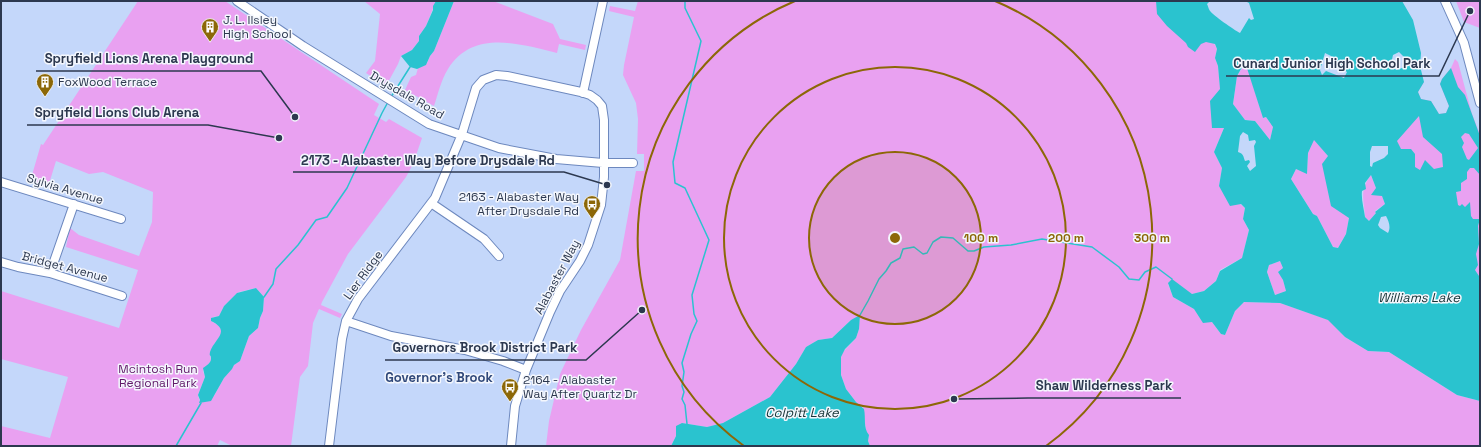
<svg xmlns="http://www.w3.org/2000/svg" width="1481" height="447" font-family="'Space Grotesk',sans-serif">
<style>
.green{fill:#e9a1f1;fill-rule:evenodd}
.water{fill:#2ac3cf;fill-rule:evenodd}
.lines{fill:none;stroke-linecap:round;stroke-linejoin:round}
.stream{stroke:#2ac3cf;stroke-width:1.5}
.minor-casing{stroke:#6d88be;stroke-width:10}
.minor{stroke:#fff;stroke-width:8}
.ring{fill:none;stroke:#8c6707;stroke-width:2}
.labels{text-anchor:middle;dominant-baseline:central;stroke-width:3;stroke-linejoin:round;paint-order:stroke}
.poi-label{font-size:12px;fill:#2c384f;stroke:#f4f7fd;text-anchor:start}
.street-label{font-size:12px;fill:#2c384f;stroke:#f4f7fd}
.park-label{font-size:12px;fill:#601869;stroke:#f4f7fd}
.water-label{font-size:13px;font-style:italic;fill:#163437;stroke:#f4f7fd}
.neighbourhood-label{font-size:13px;font-weight:bold;fill:#31497a;stroke:#f4f7fd}
.centre{fill:#8c6707;stroke:#f4f7fd;stroke-width:2}
.ring-label{font-size:12px;text-anchor:middle;font-weight:bold;fill:#8c6707;stroke:#f4f7fd;stroke-width:3;stroke-linejoin:round;paint-order:stroke}
.leader{fill:none;stroke:#2c384f;stroke-width:1.5}
.callout-dot{fill:#2c384f;stroke:#f4f7fd;stroke-width:1.5}
.callout-label{font-size:13px;text-anchor:middle;font-weight:bold;fill:#2c384f;stroke:#f4f7fd;stroke-width:3;stroke-linejoin:round;paint-order:stroke}
</style>
<rect width="100%" height="100%" fill="#c4d7fa"/>
<path class="green" d="M138 1H225L379 104 374 115 386 122 389 119 422 138 413 164 406 177 348 254 322 302 321 305 342 314 340 318 319 309 313 323 308 366 300 377 291 446H232L220 440 217 446H1V426L50 438 68 377 1 359V291L119 328 138 270 66 247 70 228 79 235 139 256 152 222 153 192 103 172 89 174 56 161 48 187 30 182 41 144 43 145ZM256 288 264 297 263 311 260 318 258 328 249 336 240 361 234 365 224 378 214 396 200 402 198 395 205 377 203 371 211 361C211 358 210 356 210 354 212 340 234 332 211 321L213 317 219 316 224 306 239 292Z
M364 1H436L426 26 419 36V41L412 50 401 56 398 64 386 86 366 73 375 61 380 14Z
M454 1H493L553 24 560 39 586 45 585 50 559 44 557 53C520 44 473 29 448 69 441 80 438 94 434 106L405 90 411 77 416 75 418 68 427 63 430 56 434 51Z
M638 1H1192L1217 49 1215 58 1218 66 1224 128 1214 152 1222 168 1219 186 1245 208 1243 219 1249 230 1242 258 1220 270 1216 281 1204 291 1192 294 1168 284 1173 297 1194 309 1203 322H1212L1221 334 1225 335 1235 311 1244 302 1280 303 1329 320 1345 337 1368 351 1389 352 1457 395 1480 401V446H870L868 441 869 436 866 431 863 407 856 402 846 389 841 375V357L843 352 856 338 859 329V324L860 319 851 320 832 338 818 340 806 347 796 364 770 397 723 423 707 427 682 423 671 446H546L549 421 560 374 581 330 620 260 636 171H644V154H637L638 119 636 103 623 75 624 65 634 17 609 11 610 6 635 11Z
M1456 1H1480V28L1464 22Z
M1455 59 1458 62 1472 114 1480 134V279L1421 176 1399 152 1395 137 1416 80 1424 82 1418 92 1421 99 1431 101 1439 114 1446 113 1449 106 1440 84 1442 79 1451 68Z
M1246 62 1263 118 1266 117 1273 127 1270 140 1255 121 1245 120 1233 104 1237 76Z
M1314 139 1328 156 1349 218 1346 234 1338 248 1333 247 1317 216 1313 214 1291 179 1296 169 1307 173 1308 153Z
M1371 175 1376 188 1382 196 1385 204 1375 211 1376 213 1369 221 1365 217C1364 199 1359 191 1371 175Z
M1280 261 1283 268 1278 272 1283 280 1286 291 1275 295 1267 272 1269 265Z"/>
<path class="water" d="M436 1H454L434 51 430 56 426 65 417 69 410 67 401 56 412 50 419 41V36L426 26 433 10V6Z
M1156 1H1210L1207 4C1208 6 1209 10 1210 11 1213 15 1234 30 1240 33L1249 18 1251 20 1254 19 1249 3 1245 1H1402L1413 20 1421 53 1420 66 1424 82 1418 92 1421 99 1431 101 1439 114 1446 113 1449 106 1440 84 1442 79 1451 68 1458 87 1465 95 1480 136V175L1474 168H1470L1467 172V179L1461 183V191L1456 192 1458 205 1460 206 1462 204 1465 207 1470 202 1471 216 1473 219H1480L1478 226 1479 244 1476 254 1478 265 1475 270 1479 276H1480V401L1457 395 1389 352 1368 351 1345 337 1328 320 1280 303 1244 302 1235 311 1225 335 1221 334 1212 322 1203 323 1194 309 1173 297 1168 283 1172 279 1192 294 1204 291 1216 281 1220 271 1242 258 1249 230 1243 219 1245 208 1241 204 1230 206 1219 186 1222 168 1214 152 1224 128H1212L1210 101 1220 89 1218 66 1215 58 1217 49 1215 44 1206 42 1201 44 1195 52 1188 47 1186 43 1167 26 1157 14ZM1399 52 1407 60 1408 66 1396 70 1391 64 1393 55ZM1325 53 1331 56 1337 65 1347 72 1344 78 1326 71 1322 75 1320 70ZM1245 62 1263 118 1266 117 1273 127 1270 140 1255 121 1245 120 1233 104 1237 76ZM1419 116 1423 137 1442 154 1443 167 1434 169 1425 160 1420 170 1415 167V154L1411 149H1401L1397 141ZM1243 132 1248 135 1249 141 1255 140 1256 142 1254 146 1256 166 1250 171 1247 166 1250 162 1249 160 1245 161C1243 156 1244 154 1238 152L1240 136ZM1465 133 1469 134 1478 148 1469 160 1467 159 1462 147 1464 143 1461 137ZM1314 140 1328 156 1322 164 1331 206 1349 218 1346 234 1338 248 1333 247 1317 216 1313 214 1291 179 1296 169 1307 174 1308 153ZM1372 146H1388V154L1384 158 1373 163 1372 167 1370 166V152ZM1371 175 1376 188 1371 195 1382 196 1385 204 1375 212 1376 213 1369 221 1365 217C1364 209 1361 199 1362 191L1366 189 1365 183ZM1386 216C1389 222 1391 227 1388 233L1380 228 1378 225 1381 217ZM1280 261 1283 268 1278 272 1283 280 1286 291 1275 295 1267 272 1269 265Z
M256 288 264 297 263 311 260 318 258 328 249 336 240 361 234 365 232 369 224 378 211 401 199 403 200 400 198 395 205 377 203 368C206 366 211 363 211 359 211 353 209 358 210 352 214 339 232 331 211 321V318L219 316 224 306 237 293Z
M860 315 859 329 856 338 845 349 841 357V375L846 389 856 402 864 409C866 418 863 428 869 435L868 441 870 446H671L676 436V426L682 423 707 427 723 423 770 397 796 364 806 347 818 340 832 338 851 320Z"/>
<g class="lines">
<path class="stream" d="M685 1V8L701 41 673 162 675 183 685 188 709 240 692 295 694 314 697 321 691 334 682 363 684 372 682 386 684 392 682 399 685 405 687 424
M391 97 410 67
M264 297 273 284 276 269 298 245 316 220 327 217 347 188 382 113 388 102
M860 315 868 301 879 279 886 271 891 263 900 258 903 249 914 247 923 254 927 253 933 242 941 237 953 238 968 251H974L984 247 1011 245 1042 239 1092 247 1119 267 1129 279 1139 280 1145 272 1156 267 1172 279
M176 446 201 403"/>
<g class="minor-casing">
<path id="minor" d="M237 1 303 46 429 124 499 148 556 159 603 163H633
M1445 1 1464 43 1480 103
M583 93 603 1
M1 182 121 219
M431 203 484 239 499 256
M1 262 18 267 50 273 122 296
M50 273 74 204
M346 321 391 336 465 350 503 361 526 370
M329 446 342 339 346 321 358 299 435 198 462 134 476 88 483 80 496 75 507 76 581 92 590 95 597 100 602 106 604 120V177L601 205 588 245 580 261 560 291 550 312 526 370 515 406 511 446"/>
</g>
<use href="#minor" class="minor"/>
</g>
<circle cx="895" cy="238" r="86" fill="#8c6707" fill-opacity=".12"/>
<g class="ring">
<circle cx="895" cy="238" r="86"/>
<circle cx="895" cy="238" r="171"/>
<path d="M744 446A257 257 0 0 1 795 1M995 1A257 257 0 0 1 1046 446"/>
</g>
<defs>
<g id="building-pin" transform="scale(0.9)"><path d="M0 17L-7.5 6A9.5 9.5 0 1 1 7.5 6Z" fill="#8c6707" stroke="#f4f7fd"/><path d="M-4-6H4V6H1V3H-1V6H-4ZM-2.5-4.3h1.7v1.8h-1.7ZM.8-4.3h1.7v1.8H.8ZM-2.5-1h1.7V.8h-1.7ZM.8-1h1.7V.8H.8Z" fill="#fff"/></g>
<g id="bus-pin" transform="scale(0.9)"><path d="M0 17L-7.5 6A9.5 9.5 0 1 1 7.5 6Z" fill="#8c6707" stroke="#f4f7fd"/><path d="M-5-6H5V4H4V6H2V4H-2V6H-4V4H-5ZM-3.5-4V0h7V-4ZM-3.5 1.2v1.5H-2V1.2ZM2 1.2v1.5H3.5V1.2Z" fill="#fff"/></g>
</defs>
<g fill-rule="evenodd">
<use href="#building-pin" x="210" y="27"/>
<use href="#building-pin" x="45" y="82"/>
<use href="#bus-pin" x="592" y="204"/>
<use href="#bus-pin" x="510" y="387"/>
</g>
<g class="labels">
<g class="poi-label">
<text x="223" y="20">J. L. Ilsley<tspan x="223" dy="14">High School</tspan></text>
<text x="58" y="82">FoxWood Terrace</text>
<text x="579" y="197" text-anchor="end">2163 - Alabaster Way<tspan x="579" dy="14">After Drysdale Rd</tspan></text>
<text x="523" y="380">2164 - Alabaster<tspan x="523" dy="14">Way After Quartz Dr</tspan></text>
</g>
<g class="street-label">
<text transform="translate(407 95) rotate(30)">Drysdale Road</text>
<text transform="translate(65 189) rotate(17)">Sylvia Avenue</text>
<text transform="translate(65 267) rotate(15)">Bridget Avenue</text>
<text transform="translate(363 275) rotate(-54)">Lier Ridge</text>
<text transform="translate(557 277) rotate(-62)">Alabaster Way</text>
</g>
<g class="park-label">
<text x="158" y="369">Mcintosh Run<tspan x="158" dy="14">Regional Park</tspan></text>
</g>
<g class="water-label">
<text x="1419" y="297">Williams Lake</text>
<text x="802" y="412">Colpitt Lake</text>
</g>
<g class="neighbourhood-label">
<text x="439" y="377">Governor's Brook</text>
</g>
</g>
<circle cx="895" cy="238" r="6" class="centre"/>
<g class="ring-label">
<text x="981" y="242">100 m</text>
<text x="1066" y="242">200 m</text>
<text x="1152" y="242">300 m</text>
</g>
<path class="leader" d="M295 117L261 71H36M1470 11L1439 76H1226M279 138L208 125H27M607 185L564 172H293M642 310L586 360H385M954 399L1028 398H1181"/>
<g class="callout-dot">
<circle cx="295" cy="117" r="4"/>
<circle cx="1470" cy="11" r="4"/>
<circle cx="279" cy="138" r="4"/>
<circle cx="607" cy="185" r="4"/>
<circle cx="642" cy="310" r="4"/>
<circle cx="954" cy="399" r="4"/>
</g>
<g class="callout-label">
<text x="149" y="63">Spryfield Lions Arena Playground</text>
<text x="1332" y="68">Cunard Junior High School Park</text>
<text x="117" y="117">Spryfield Lions Club Arena</text>
<text x="428" y="165">2173 - Alabaster Way Before Drysdale Rd</text>
<text x="485" y="352">Governors Brook District Park</text>
<text x="1104" y="390">Shaw Wilderness Park</text>
</g>
<rect width="1481" height="447" fill="none" stroke="#2c384f" stroke-width="4"/>
</svg>
